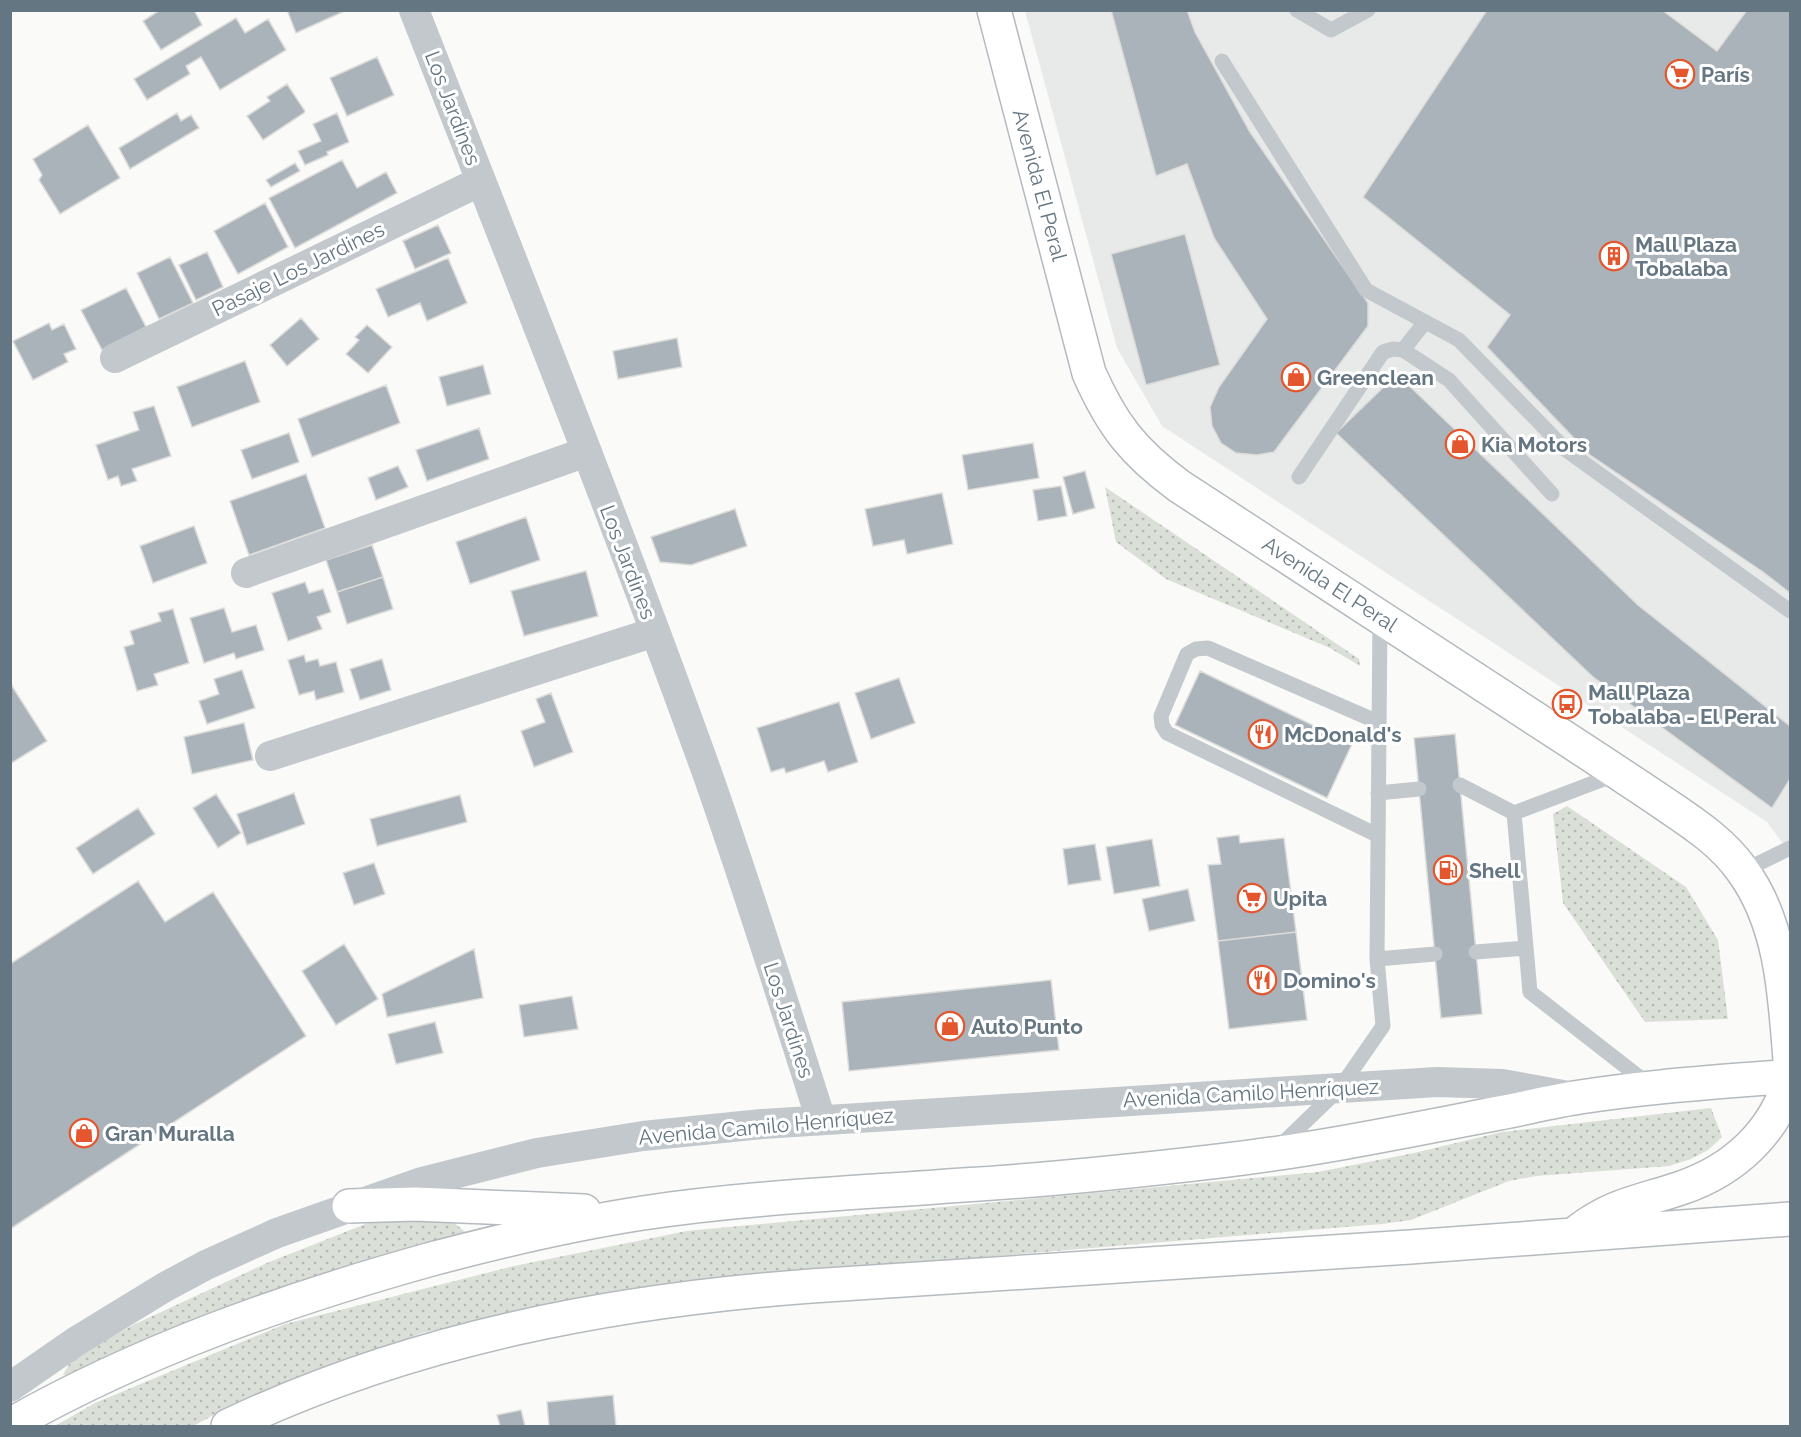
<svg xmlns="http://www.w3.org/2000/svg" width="1801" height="1437" font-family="Raleway,sans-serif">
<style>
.built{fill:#e8e9e9}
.grass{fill:url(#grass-dots)}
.building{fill:#aab3b9;stroke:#dcdcda;stroke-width:1.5}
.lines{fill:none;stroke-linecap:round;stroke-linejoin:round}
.secondary-casing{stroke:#b3babf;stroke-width:36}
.primary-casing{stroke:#b5babe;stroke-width:36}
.lane{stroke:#c3c8cc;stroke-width:15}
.street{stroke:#c3c8cc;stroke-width:30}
.secondary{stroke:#fff;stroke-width:33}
.primary{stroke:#fff;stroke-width:33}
.labels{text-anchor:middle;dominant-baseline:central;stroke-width:6;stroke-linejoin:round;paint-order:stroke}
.poi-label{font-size:21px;font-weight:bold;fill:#657683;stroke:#fff;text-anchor:start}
.street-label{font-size:21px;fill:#657683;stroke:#fff}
</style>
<defs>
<pattern id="grass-dots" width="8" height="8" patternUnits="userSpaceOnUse" patternTransform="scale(1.5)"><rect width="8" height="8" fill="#dadfd7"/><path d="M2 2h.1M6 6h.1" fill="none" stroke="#b4b9b4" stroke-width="1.8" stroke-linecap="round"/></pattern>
</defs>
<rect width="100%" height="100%" fill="#fafaf8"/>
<path class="built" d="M1025 11H1790V853L1767 822 1162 426 1117 348Z"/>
<path class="grass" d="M1105 487 1359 659 1360 666 1330 648 1166 579 1116 542Z
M1567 806 1686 887 1718 940 1728 1019 1645 1022 1563 903 1553 814Z
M1711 1108 1722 1137 1708 1150 1691 1159 1669 1166 1536 1176 1509 1181 1411 1220 1382 1224 791 1273 608 1295 422 1333 233 1405 193 1426H55L95 1403 285 1324 514 1266 687 1231 1318 1172 1414 1153 1502 1132Z
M448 1218 469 1235 73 1374 63 1375 72 1359 133 1325 267 1263 373 1221Z"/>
<path class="building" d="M160 10H194L202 25 161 50 143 21Z
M287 10H347L296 33Z
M1111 10H1187L1195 32 1250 132 1368 303V326L1274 452 1257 455 1236 453 1221 443 1212 426 1210 407 1219 387 1267 319 1214 238 1187 164 1156 176Z
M1487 10H1662L1717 51 1747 10H1790V593L1763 572 1590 455 1487 347 1510 315 1363 197Z
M236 18 245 33 268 19 286 50 220 90 201 57 186 66 190 74 147 100 134 79Z
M377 57 394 95 347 116 330 78Z
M287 84 305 111 304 113 263 140 247 116 270 101 267 97Z
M177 113 181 121 191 115 199 128 130 169 119 148Z
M337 113 349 142 327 152 328 155 305 165 298 151 321 141 313 124Z
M88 125 120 178 60 214 39 180 42 175 33 159Z
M342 160 357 188 386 172 397 193 295 248 269 198Z
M295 163 300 171 271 187 266 180Z
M265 203 288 247 238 274 214 231Z
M438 225 451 253 415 269 403 241Z
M1185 234 1220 365 1146 385 1111 254Z
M207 252 223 287 196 300 179 265Z
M170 257 193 303 159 319 137 273Z
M448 258 467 303 427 321 420 303 388 317 376 289Z
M126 288 146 327 102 350 81 310Z
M301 318 319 339 287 366 270 345Z
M49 323 52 330 64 324 76 349 64 354 68 362 33 380 13 341Z
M367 325 392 347 368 373 346 354 359 340 355 337Z
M677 338 682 367 618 379 613 351Z
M245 361 260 402 192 427 177 387Z
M483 365 491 394 447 406 439 377Z
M1397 374 1638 605 1790 726V779L1772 808 1593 677 1336 433Z
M386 385 400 423 312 457 298 419Z
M154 406 171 456 132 469 137 481 121 486 118 476 108 480 96 445 139 430 133 412Z
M479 428 489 459 427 481 416 450Z
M289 433 299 462 252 479 241 450Z
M1033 443 1039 478 968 490 962 455Z
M398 466 408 487 376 500 368 478Z
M1085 471 1095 508 1073 514 1063 477Z
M306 474 325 528 249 555 230 501Z
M1061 486 1067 516 1038 521 1033 490Z
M942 493 953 544 907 554 904 540 873 546 865 509Z
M735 509 747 546 691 565 660 562 651 537Z
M526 517 540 560 470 584 456 542Z
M194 526 207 563 153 583 140 546Z
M372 545 383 577 337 592 326 560Z
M586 571 598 616 524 636 511 591Z
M383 577 393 609 347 624 337 592Z
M305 582 309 593 323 589 331 612 317 617 322 629 288 641 272 593Z
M224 608 232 632 256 625 264 650 236 659 234 653 204 663 190 618Z
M173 609 189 663 154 674 158 685 137 691 124 647 134 644 130 631 161 621 158 613Z
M304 655 306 662 318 659 320 666 336 662 344 692 316 700 314 691 299 695 288 660Z
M382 659 391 690 360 700 350 669Z
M242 670 255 708 207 724 199 701 219 694 214 679Z
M1200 671 1352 744 1327 798 1175 725Z
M899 678 915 723 871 739 855 693Z
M10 683 47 741 10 764Z
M551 693 573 752 534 767 521 731 545 722 536 699Z
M839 702 858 762 828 772 824 761 786 773 784 768 771 772 757 728Z
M244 723 253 760 192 774 184 737Z
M1455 734 1482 1014 1441 1018 1414 738Z
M294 793 305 824 247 845 237 814Z
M216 794 241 833 218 848 193 808Z
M460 795 467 822 377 846 370 819Z
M138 808 155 834 93 874 76 848Z
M1239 835 1240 843 1284 838 1296 932 1218 941 1208 865 1221 864 1217 838Z
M1152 839 1160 886 1114 894 1106 847Z
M1095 844 1101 880 1068 885 1063 849Z
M374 863 385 894 354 905 343 873Z
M138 881 165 922 213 892 306 1036 10 1229V964Z
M1188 889 1195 921 1149 931 1142 899Z
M1296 932 1307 1020 1229 1029 1218 941Z
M344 944 378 999 336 1025 302 971Z
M474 949 483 998 387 1017 382 994Z
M1051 980 1059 1050 849 1071 842 1002Z
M572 996 578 1029 524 1037 519 1005Z
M435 1022 443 1053 396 1064 388 1034Z
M613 1395 616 1426H549L547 1402Z
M521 1410 525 1426H500L497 1415Z"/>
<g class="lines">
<g class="secondary-casing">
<path id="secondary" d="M994 10 1089 373C1112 425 1133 452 1179 486 1308 570 1437 654 1565 738 1596 758 1626 778 1656 798 1688 820 1720 839 1742 870 1782 924 1785 996 1790 1060"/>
</g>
<g class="primary-casing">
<path id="primary" d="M349 1206 415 1204 584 1211
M1577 1232C1613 1204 1640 1202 1681 1188 1734 1170 1774 1133 1790 1080
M10 1425C140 1351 285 1300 428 1260 499 1241 571 1224 643 1213 749 1197 857 1193 963 1185 1049 1180 1134 1171 1219 1161 1314 1150 1406 1131 1499 1113 1526 1108 1553 1101 1580 1097 1650 1086 1720 1082 1790 1076
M228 1426C411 1339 609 1301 811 1286L1410 1247 1790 1219"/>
</g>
<path class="lane" d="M1297 10 1331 30 1368 10
M1222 61 1366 290 1459 340 1566 450 1790 611
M1403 350 1425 322
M1299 477 1383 352 1393 349 1403 350 1449 380 1552 494
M1460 785 1514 813 1617 774
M1378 793 1419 789
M1514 813 1530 992 1648 1084
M1377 835 1167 733 1162 725 1161 716 1187 654 1196 649 1208 648 1378 722
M1743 871 1790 848
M1476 952 1526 948
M1377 959 1435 954
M1279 1147 1340 1088 1383 1026 1377 959 1380 616"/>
<path class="street" d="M414 10C513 263 614 515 706 770 747 886 784 1003 821 1120
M115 358 481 181
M246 573 586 452
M270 756 655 632
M10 1387 75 1342 165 1287 206 1265 277 1233 422 1182 537 1153 643 1136 762 1124 1437 1082 1502 1084 1574 1097"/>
<use href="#secondary" class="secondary"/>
<use href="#primary" class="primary"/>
</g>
<defs>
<g id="supermarket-ring" transform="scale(1.5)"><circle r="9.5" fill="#fff" stroke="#e4572e" stroke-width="1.5"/><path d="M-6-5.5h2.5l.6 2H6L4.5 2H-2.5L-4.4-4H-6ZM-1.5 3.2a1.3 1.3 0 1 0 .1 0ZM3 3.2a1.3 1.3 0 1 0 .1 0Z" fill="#e4572e"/></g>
<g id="building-ring" transform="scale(1.5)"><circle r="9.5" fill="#fff" stroke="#e4572e" stroke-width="1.5"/><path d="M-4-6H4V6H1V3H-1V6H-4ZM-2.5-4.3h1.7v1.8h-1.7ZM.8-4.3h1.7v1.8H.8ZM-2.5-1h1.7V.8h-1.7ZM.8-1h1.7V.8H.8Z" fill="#e4572e"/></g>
<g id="shop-ring" transform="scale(1.5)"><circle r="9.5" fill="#fff" stroke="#e4572e" stroke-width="1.5"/><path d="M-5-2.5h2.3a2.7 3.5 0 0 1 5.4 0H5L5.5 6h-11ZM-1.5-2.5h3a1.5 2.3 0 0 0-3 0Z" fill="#e4572e"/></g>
<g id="bus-ring" transform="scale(1.5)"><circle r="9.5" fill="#fff" stroke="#e4572e" stroke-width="1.5"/><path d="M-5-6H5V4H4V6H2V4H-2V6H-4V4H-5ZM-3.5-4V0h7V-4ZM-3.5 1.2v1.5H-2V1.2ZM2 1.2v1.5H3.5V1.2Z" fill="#e4572e"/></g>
<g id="restaurant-ring" transform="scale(1.5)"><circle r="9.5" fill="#fff" stroke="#e4572e" stroke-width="1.5"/><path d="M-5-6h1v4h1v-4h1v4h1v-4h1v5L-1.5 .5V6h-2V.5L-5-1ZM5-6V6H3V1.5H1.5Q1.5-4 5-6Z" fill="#e4572e"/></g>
<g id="fuel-ring" transform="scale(1.5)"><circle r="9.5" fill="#fff" stroke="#e4572e" stroke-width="1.5"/><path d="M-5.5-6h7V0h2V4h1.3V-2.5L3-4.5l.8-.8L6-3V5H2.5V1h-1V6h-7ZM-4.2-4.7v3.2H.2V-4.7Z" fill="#e4572e"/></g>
</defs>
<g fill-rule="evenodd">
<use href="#supermarket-ring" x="1680" y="74"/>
<use href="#building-ring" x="1614" y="256"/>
<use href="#shop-ring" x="1296" y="377"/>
<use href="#shop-ring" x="1460" y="444"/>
<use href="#bus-ring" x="1567" y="704"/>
<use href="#restaurant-ring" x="1263" y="734"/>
<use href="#fuel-ring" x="1448" y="870"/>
<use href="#supermarket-ring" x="1252" y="898"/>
<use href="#restaurant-ring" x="1262" y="980"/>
<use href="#shop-ring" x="950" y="1026"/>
<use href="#shop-ring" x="84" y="1133"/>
</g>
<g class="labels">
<g class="poi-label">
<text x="1701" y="74">París</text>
<text x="1635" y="244">Mall Plaza<tspan x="1635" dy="24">Tobalaba</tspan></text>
<text x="1317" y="377">Greenclean</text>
<text x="1481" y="444">Kia Motors</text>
<text x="1588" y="692">Mall Plaza<tspan x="1588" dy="24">Tobalaba - El Peral</tspan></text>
<text x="1284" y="734">McDonald's</text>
<text x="1469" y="870">Shell</text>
<text x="1273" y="898">Upita</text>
<text x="1283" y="980">Domino's</text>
<text x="971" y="1026">Auto Punto</text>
<text x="105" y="1133">Gran Muralla</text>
</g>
<g class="street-label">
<text transform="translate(453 108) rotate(69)">Los Jardines</text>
<text transform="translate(1040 185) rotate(75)">Avenida El Peral</text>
<text transform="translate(298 269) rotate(-26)">Pasaje Los Jardines</text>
<text transform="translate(628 562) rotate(69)">Los Jardines</text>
<text transform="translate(1330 584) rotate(33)">Avenida El Peral</text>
<text transform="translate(789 1020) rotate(72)">Los Jardines</text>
<text transform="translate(1251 1093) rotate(-3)">Avenida Camilo Henríquez</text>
<text transform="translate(766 1126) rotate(-5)">Avenida Camilo Henríquez</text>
</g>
</g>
<rect width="1801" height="1437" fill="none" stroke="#657683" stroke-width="24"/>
</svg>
